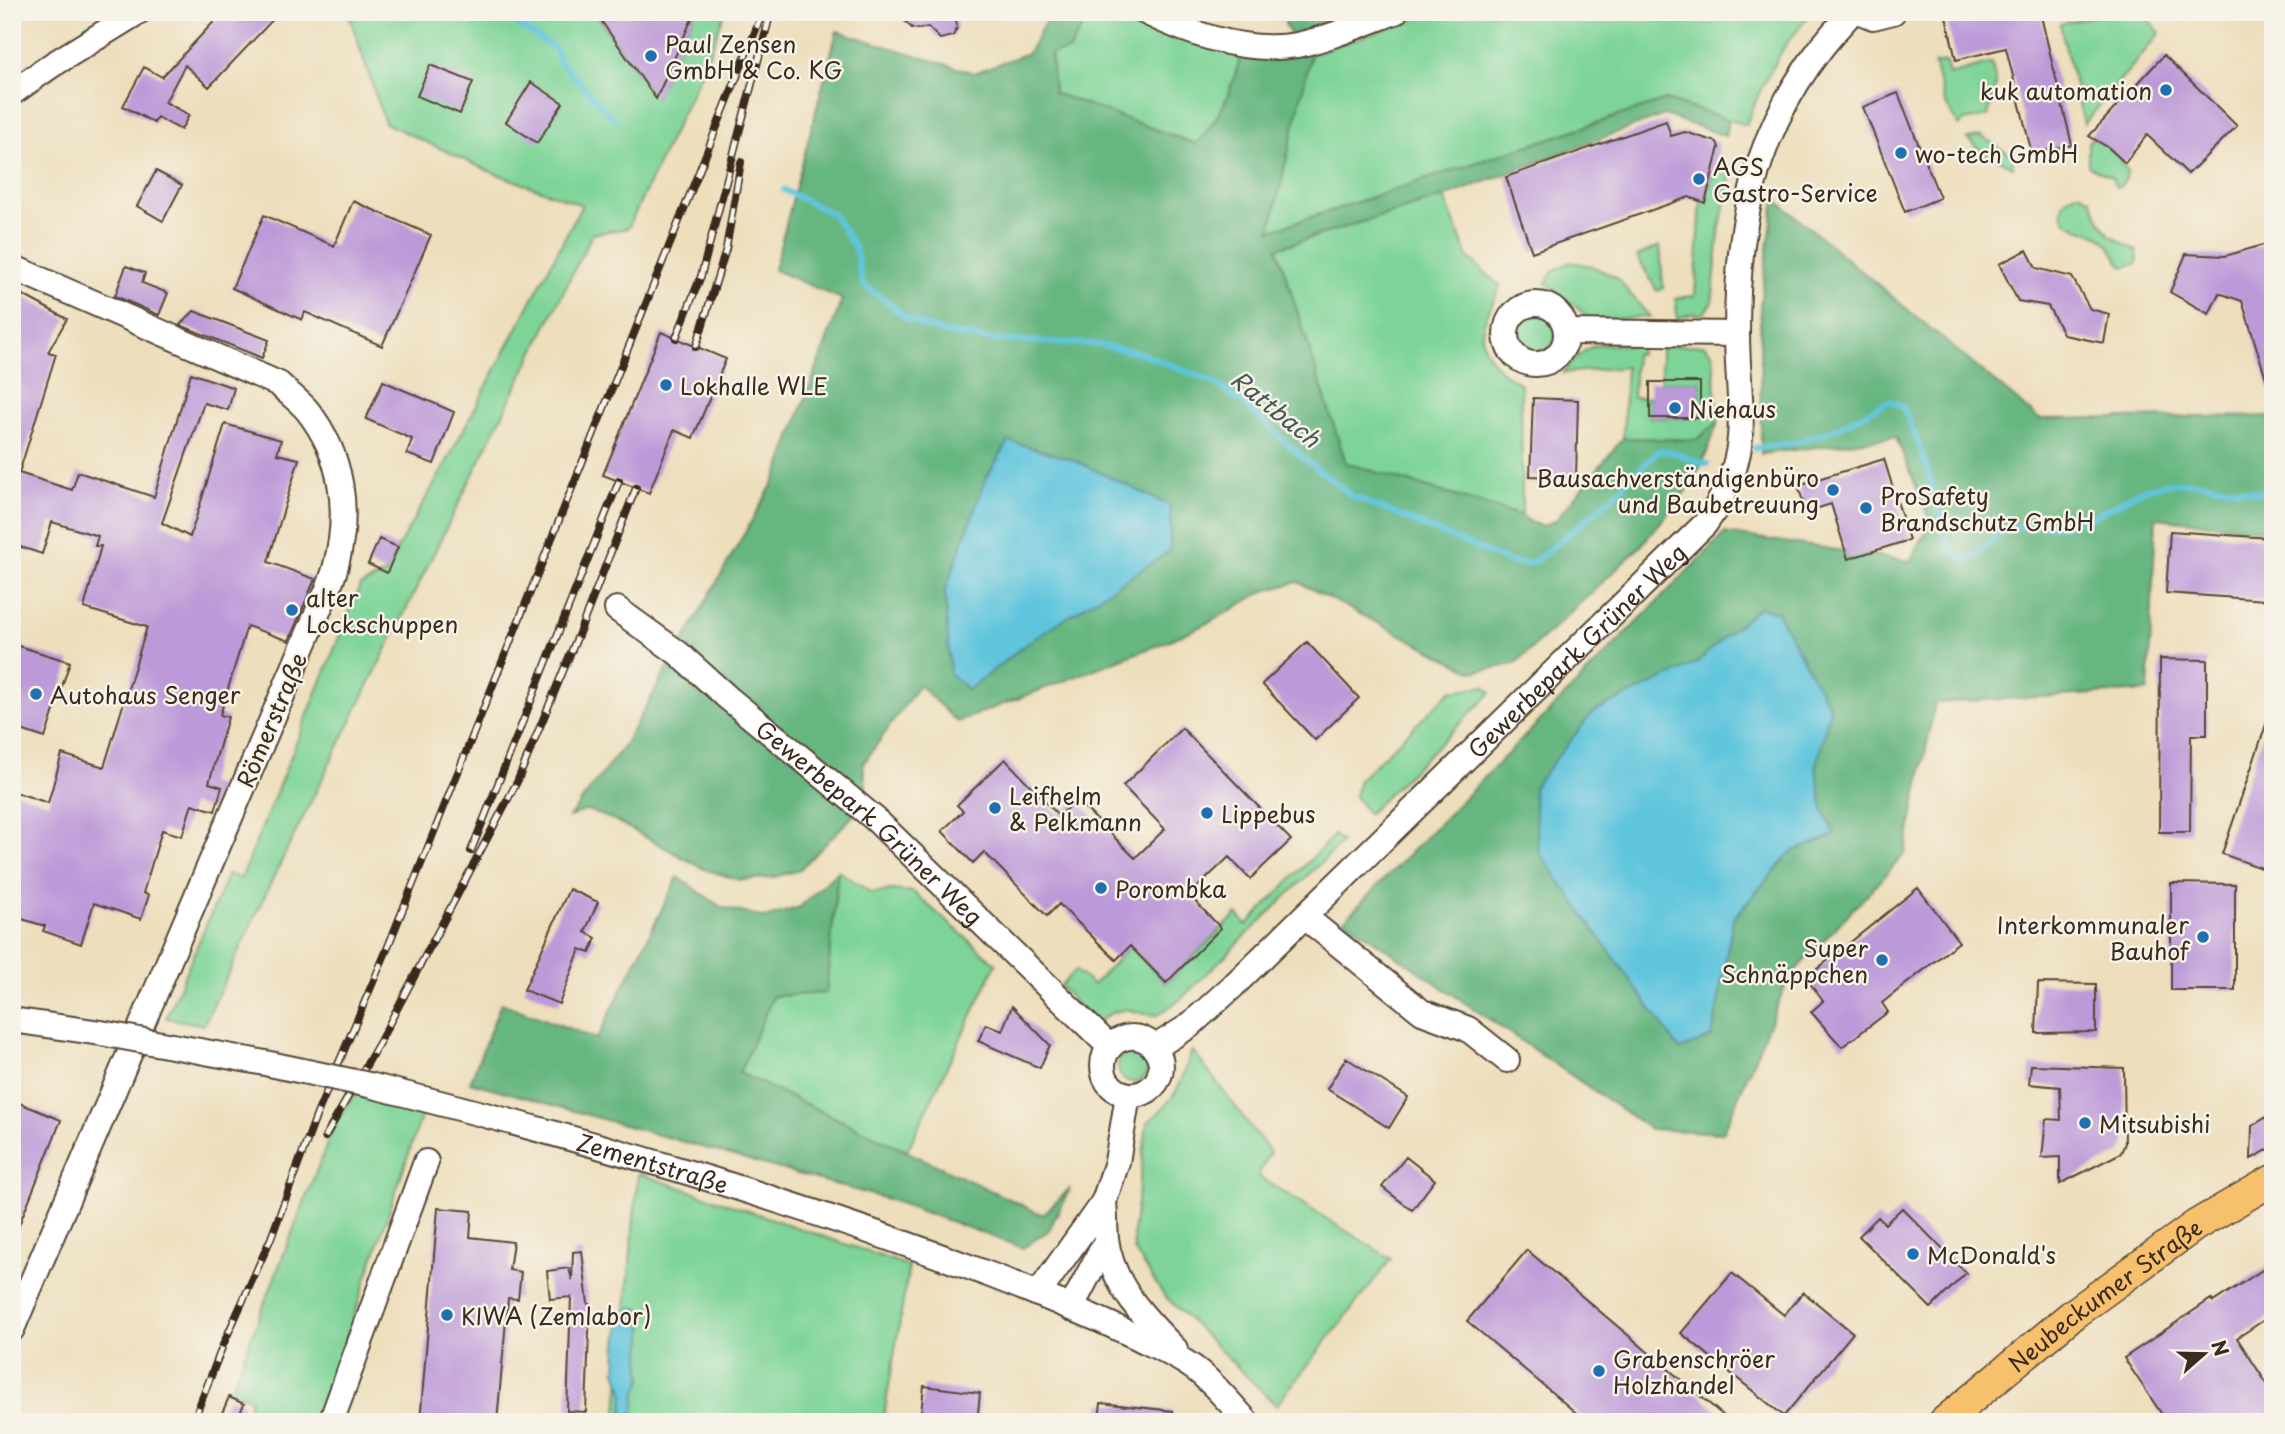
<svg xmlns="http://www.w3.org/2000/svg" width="2285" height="1434" font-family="'Playpen Sans',sans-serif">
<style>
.green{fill:#7ed498;stroke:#5c7f5b;stroke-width:2}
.forest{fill:#66b680;stroke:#50704f;stroke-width:2}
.water{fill:#5fc5dd;stroke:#4d787e;stroke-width:2}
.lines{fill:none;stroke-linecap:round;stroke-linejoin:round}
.stream{stroke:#5fc5dd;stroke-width:6}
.building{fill:#bc99d8}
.minor-casing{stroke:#564536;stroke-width:28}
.major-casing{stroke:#564536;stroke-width:33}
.minor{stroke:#fff;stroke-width:24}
.major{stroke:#f7c06c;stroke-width:30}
.rail-casing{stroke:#3b2a1e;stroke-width:8}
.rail{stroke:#f7f3e8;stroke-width:5;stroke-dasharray:16;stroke-linecap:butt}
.minor-bridge-casing{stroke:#564536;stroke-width:28;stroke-linecap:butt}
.minor-bridge{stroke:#fff;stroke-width:24}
.poi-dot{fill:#1f6fb2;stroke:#f7f3e8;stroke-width:2.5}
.labels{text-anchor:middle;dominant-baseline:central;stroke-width:5;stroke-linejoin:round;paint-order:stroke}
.poi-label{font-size:23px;fill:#3b2a1e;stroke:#f7f3e8;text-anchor:start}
.street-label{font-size:23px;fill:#3b2a1e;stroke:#f7f3e8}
.water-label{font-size:24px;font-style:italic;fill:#465857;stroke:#f7f3e8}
</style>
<rect width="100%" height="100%" fill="#f7f3e8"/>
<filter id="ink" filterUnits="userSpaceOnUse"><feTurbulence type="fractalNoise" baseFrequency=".0143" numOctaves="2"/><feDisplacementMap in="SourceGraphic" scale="14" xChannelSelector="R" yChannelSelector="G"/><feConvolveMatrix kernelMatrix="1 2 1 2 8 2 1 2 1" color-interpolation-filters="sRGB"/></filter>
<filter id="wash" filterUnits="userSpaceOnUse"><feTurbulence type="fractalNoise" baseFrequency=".00686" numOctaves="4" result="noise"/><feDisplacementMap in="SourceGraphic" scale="28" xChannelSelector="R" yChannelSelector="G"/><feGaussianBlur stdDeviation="1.57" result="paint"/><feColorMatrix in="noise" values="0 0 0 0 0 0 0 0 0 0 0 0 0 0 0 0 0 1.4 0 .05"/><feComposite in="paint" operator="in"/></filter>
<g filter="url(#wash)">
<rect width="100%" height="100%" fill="#eddebc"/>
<path class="green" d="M348 12H594L656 98 695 12H725L704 67 628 228 592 234 276 872 204 1025 166 1018 228 874 241 879 360 586 387 573 398 547 443 469 582 205 491 172 385 123Z
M1090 12H1138L1241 56C1229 95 1224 113 1196 144L1054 94 1051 54 1069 50Z
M1434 12H1812L1784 47 1759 93 1746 125 1666 100 1269 231 1311 54Z
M2113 12H2142L2160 33 2084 124 2060 24Z
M1946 62 1949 75 1992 63 1996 84 1988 116 1964 121 1959 126 1946 105 1934 64Z
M1981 136 2013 156V167L1978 149 1968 139Z
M2092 138 2108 148 2119 157 2127 170 2126 179 2120 186 2116 187 2112 177 2088 166V142Z
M1717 162 1732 168 1719 232 1712 304 1703 314H1692L1677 318 1676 298 1695 296 1701 201H1705Z
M2079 193 2091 199 2100 221 2110 235 2137 251 2138 260 2135 264 2124 267C2115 260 2113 247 2103 239 2092 231 2077 230 2066 221 2057 208 2064 195 2079 193Z
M1444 197 1468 257 1500 286C1495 299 1487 313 1483 327 1477 351 1502 375 1521 384L1522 516 1345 463 1277 248Z
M1660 246 1663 288 1657 291 1637 256Z
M1570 262 1592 266 1617 278 1650 317 1592 320 1546 283 1553 271Z
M1517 334a19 19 0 1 1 38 0a19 19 0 1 1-38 0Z
M1598 344 1640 345V354H1635L1633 397 1650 398V418H1700V382H1661V346L1704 345 1713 354 1718 422 1696 440 1623 438 1626 367 1563 373C1573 360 1582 350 1598 344Z
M1484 686 1491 693 1368 814 1355 796 1359 780 1451 691Z
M1334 835 1342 842 1182 998 1158 1015 1145 1014 1126 1009 1111 1013 1095 1024 1060 986 1075 970 1093 985 1130 946 1166 983 1237 914 1247 925Z
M838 871 872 893 892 890 913 892 996 964 907 1151 739 1073 773 996 826 993Z
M1192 1050 1270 1152 1258 1176 1391 1259 1276 1405 1163 1294 1134 1250 1133 1233 1147 1123C1176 1099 1181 1085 1192 1050Z
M1118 1067a15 15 0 1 1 30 0a15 15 0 1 1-30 0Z
M357 1091 424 1108 318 1422H242L251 1400 231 1389 334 1126Z
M638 1173 909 1266 883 1422H616Z"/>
<path class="forest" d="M1051 12H1090L1069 50 1051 54 1054 93 1196 144C1224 113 1229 95 1241 56L1311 54 1270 231 1666 100 1729 120 1725 136 1664 115 1444 197 1277 248 1346 463 1522 516 1532 523 1543 526 1555 521 1623 438 1696 440 1718 422 1704 460 1687 490 1640 547 1515 664 1473 672 1298 582 1264 591 1212 621 1168 641 957 722 919 685 863 764 868 801 799 870 771 878 739 880 704 869 614 820 587 810 569 817 623 747 776 478 842 299 774 270 837 31 974 73 1028 53Z
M1285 12H1346L1347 30 1296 45 1285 24Z
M1775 199 2039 419 2273 416V531L2156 518 2148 691 1935 703 1905 854 1789 977 1723 1133 1650 1129 1344 920 1725 533 1910 561 1931 523 1896 437 1761 454 1760 305Z
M838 871 826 993 773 996 739 1073 1043 1215 1070 1188 1049 1230 1023 1248 894 1201 470 1082 501 1003 597 1039 678 877 721 907 765 918 800 907Z"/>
<path class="water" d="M1009 441 1074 460 1170 506V551L1029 642 968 690 950 674 945 591 986 478Z
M1760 607 1777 612 1830 708 1816 767 1823 809 1835 835 1791 852 1733 919 1712 1037 1680 1050 1539 852 1533 788 1593 712 1697 663 1726 635Z
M631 1307 640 1309 643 1320V1340L640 1358 642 1378 636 1394 634 1411 626 1417 623 1412 624 1395 616 1371 617 1343 620 1321Z"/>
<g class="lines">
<path class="stream" d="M509 12V16L518 25 556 49 560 62 615 120
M784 190 833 214 855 248 863 285 888 302 906 318 943 333 993 340 1093 344 1140 353 1211 381 1239 400 1307 461 1352 496 1510 562 1525 564 1537 560 1609 500 1658 451C1680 450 1687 461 1707 464
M1755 448 1793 443 1836 429 1889 401 1903 407C1922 447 1933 487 1944 529 1947 538 1949 551 1958 557 1972 566 1983 547 1992 540 1998 535 2009 529 2016 527 2033 522 2052 529 2069 525 2095 519 2113 505 2136 493 2178 472 2230 488 2273 495"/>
</g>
<g id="blocks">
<path class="building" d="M223 12H280L209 87 185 65 165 102 189 115 181 130 157 117 154 123 123 106 144 67 162 77Z
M595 12H695L656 99Z
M896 12 946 14 956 21 957 28 953 36 940 39 928 27 919 29 912 28Z
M1945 12H2040L2072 145 2032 154 2006 48 1956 60Z
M2164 55 2237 126 2188 174 2147 135 2125 163 2109 148 2089 136Z
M430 65 473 82 460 114 417 96Z
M531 82 563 103 537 143 506 122Z
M1898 93 1940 198 1905 212 1863 107Z
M1666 121 1671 136 1685 132 1717 142 1719 147 1705 203 1689 197 1532 252 1506 177Z
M156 171 182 185 163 221 137 206Z
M353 201 431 235 382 346 305 312 302 320 232 288 264 215 334 246Z
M2273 242V388H2269L2242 301 2219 293 2209 314 2170 292 2186 254 2225 256Z
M2027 250 2036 268 2072 277 2090 309 2109 314 2104 343 2064 335 2048 306 2018 301 1999 264Z
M126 266 145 273 142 283 168 293 159 315 115 296Z
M12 289 67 319 48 352 56 354 19 473 72 490 78 472 154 497 191 373 234 388 228 410 204 403 162 523 190 537 225 424 281 440 277 454 299 459 268 562 315 579 289 641 247 626 220 715 228 717 209 783 222 787 215 811 192 804 182 836 162 830 143 893 149 895 141 919 94 903 81 944 43 931 45 926 12 916V791L48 803 62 754 104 767 147 627 84 608 101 546H95L98 536 52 522 42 554 12 544Z
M194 311 269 340 262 358 180 325Z
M661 332 726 359 693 438 674 430 649 493 603 475Z
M383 381 454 412 434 464 407 454 412 439 366 419Z
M1650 382H1700V418H1650Z
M1533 398 1578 400 1576 478 1530 476Z
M1884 459 1909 540 1848 559 1831 504 1806 512 1798 485Z
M2170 531 2269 538 2265 600 2166 593Z
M379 539 398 547 387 573 368 564Z
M1307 642 1359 698 1315 740 1262 684Z
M12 644 70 662 45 738 12 727Z
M2160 659 2207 660V735H2191L2190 832H2159Z
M2270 713 2273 714V872L2222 854Z
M1182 728 1291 840 1250 879 1229 857 1189 895 1221 928 1166 983 1130 946 1116 960 1059 904 1047 916 984 852 973 863 942 831 963 811 957 805 1005 759 1059 816 1076 799 1135 858 1165 829 1123 786Z
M2171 883 2235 884V990H2171Z
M1918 888 1959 942 1882 1003 1888 1012 1842 1047 1811 1012 1823 1001 1806 978Z
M569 889 598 902 585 932 596 938 590 953 580 949 559 1004 524 990Z
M2038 983 2096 984V1032L2036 1033Z
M1012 1006 1050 1045 1040 1068 978 1041 986 1024 1002 1031Z
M1346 1058 1408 1097 1389 1128 1327 1089Z
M2031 1065 2124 1068 2125 1143 2121 1153 2060 1184V1157L2042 1158 2046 1119 2061 1120 2060 1087 2029 1084Z
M12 1100 61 1120 13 1240H12Z
M2273 1113V1147L2251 1159 2252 1126Z
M1406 1157 1435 1180 1412 1210 1382 1187Z
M438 1208 472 1211 470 1237 513 1242 509 1270 521 1272 518 1299 508 1298 497 1422H420Z
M1902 1208 1966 1273 1931 1308 1859 1236 1878 1217 1885 1224Z
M1527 1250 1731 1422H1587L1467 1321Z
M582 1251 588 1304H590L586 1412 567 1411 571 1297 550 1299 547 1271 569 1268 572 1280 573 1252Z
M2273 1263V1314L2237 1338 2273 1393V1422H2167L2124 1358 2211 1299 2213 1302Z
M1732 1273 1784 1315 1803 1292 1853 1333 1784 1416 1681 1333Z
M924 1386 980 1393 977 1422H920Z
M229 1397 244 1404 236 1422H218Z
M1101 1403 1173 1411V1422H1112L1099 1419Z"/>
</g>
</g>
<g filter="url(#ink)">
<use href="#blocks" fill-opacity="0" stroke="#564536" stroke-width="2"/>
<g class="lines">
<g class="minor-casing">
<g id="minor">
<path d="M1145 12C1190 34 1246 54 1297 45 1330 38 1363 24 1395 12"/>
<path d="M1861 12 1873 17 1893 12"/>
<path d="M12 93 52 65 138 12"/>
<path d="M12 267 279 384C288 393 299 401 307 410 343 455 350 511 336 565 332 583 323 600 316 616L12 1329"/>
<circle cx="1536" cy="334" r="30"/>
<path d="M1567 332 1737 334"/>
<path id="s1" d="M617 609 678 653 727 697 875 819 1110 1047"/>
<path d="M1305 917 1422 1012 1468 1029 1507 1060"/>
<path d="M12 1020 101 1033"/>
<circle cx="1132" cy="1066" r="29"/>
<path id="s2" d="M1154 1048 1189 1026 1233 986 1705 524C1757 453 1737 411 1737 332 1737 203 1762 107 1852 12"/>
<path id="s3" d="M369 1085C581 1138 789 1198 993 1276 1042 1295 1091 1315 1139 1338 1159 1348 1182 1358 1199 1372 1216 1386 1232 1405 1247 1422"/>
<path d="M1104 1201C1105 1214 1105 1227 1106 1239 1112 1285 1144 1318 1175 1349"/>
<path d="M1038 1294 1104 1201 1117 1162 1128 1095"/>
<path d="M1071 1308 1106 1241"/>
<path d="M331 1422 426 1162"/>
</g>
</g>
<g class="major-casing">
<g id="major">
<path id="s4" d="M1944 1422 2072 1315 2196 1225 2273 1180"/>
</g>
</g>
<use href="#minor" class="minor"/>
<use href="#major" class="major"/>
<g class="rail-casing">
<path id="rail" d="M676 338 701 276 771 12
M696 347 726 249 741 162
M471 851 619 481
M325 1137 379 1043 517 782 579 633 636 488
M193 1422 223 1345 271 1238 317 1114 385 954 763 12"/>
</g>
<use href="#rail" class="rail"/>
<g class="minor-bridge-casing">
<path id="minor-bridge" d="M101 1033 265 1063 369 1085"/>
</g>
<use href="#minor-bridge" class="minor-bridge"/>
</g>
</g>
<g class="poi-dot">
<circle cx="651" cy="56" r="7"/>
<circle cx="2166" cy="90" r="7"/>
<circle cx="1901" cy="153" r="7"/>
<circle cx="1699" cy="179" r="7"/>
<circle cx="666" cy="385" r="7"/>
<circle cx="1675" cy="408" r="7"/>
<circle cx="1833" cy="490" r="7"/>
<circle cx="1866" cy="508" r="7"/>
<circle cx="292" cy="610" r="7"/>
<circle cx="36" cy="694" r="7"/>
<circle cx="995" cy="808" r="7"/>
<circle cx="1207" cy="813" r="7"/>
<circle cx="1101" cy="888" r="7"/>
<circle cx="2203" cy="937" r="7"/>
<circle cx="1882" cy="960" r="7"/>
<circle cx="2085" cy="1123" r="7"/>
<circle cx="1913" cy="1254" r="7"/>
<circle cx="447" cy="1315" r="7"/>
<circle cx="1599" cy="1371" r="7"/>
</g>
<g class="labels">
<g class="poi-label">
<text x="665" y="43">Paul Zensen<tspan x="665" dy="26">GmbH &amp; Co. KG</tspan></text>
<text x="2152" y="90" text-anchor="end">kuk automation</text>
<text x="1915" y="153">wo-tech GmbH</text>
<text x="1713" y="166">AGS<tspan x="1713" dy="26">Gastro-Service</tspan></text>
<text x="680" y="385">Lokhalle WLE</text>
<text x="1689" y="408">Niehaus</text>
<text x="1819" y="477" text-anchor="end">Bausachverständigenbüro<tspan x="1819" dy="26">und Baubetreuung</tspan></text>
<text x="1880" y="495">ProSafety<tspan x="1880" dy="26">Brandschutz GmbH</tspan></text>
<text x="306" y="597">alter<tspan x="306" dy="26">Lockschuppen</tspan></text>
<text x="50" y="694">Autohaus Senger</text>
<text x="1009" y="795">Leifhelm<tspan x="1009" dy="26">&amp; Pelkmann</tspan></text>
<text x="1221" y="813">Lippebus</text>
<text x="1115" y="888">Porombka</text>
<text x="2189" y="924" text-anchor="end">Interkommunaler<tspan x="2189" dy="26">Bauhof</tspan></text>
<text x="1868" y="947" text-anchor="end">Super<tspan x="1868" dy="26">Schnäppchen</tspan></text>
<text x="2099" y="1123">Mitsubishi</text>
<text x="1927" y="1254">McDonald's</text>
<text x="461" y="1315">KIWA (Zemlabor)</text>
<text x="1613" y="1358">Grabenschröer<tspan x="1613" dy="26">Holzhandel</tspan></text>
</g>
<g class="street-label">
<text stroke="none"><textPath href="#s2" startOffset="581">Gewerbepark Grüner Weg</textPath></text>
<text transform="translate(271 720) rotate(-67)">Römerstraße</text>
<text stroke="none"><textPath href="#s1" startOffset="331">Gewerbepark Grüner Weg</textPath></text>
<text stroke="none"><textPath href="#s3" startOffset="294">Zementstraße</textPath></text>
<text stroke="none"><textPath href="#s4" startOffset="205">Neubeckumer Straße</textPath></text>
</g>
<g class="water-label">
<text transform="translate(1276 408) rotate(39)">Rattbach</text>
</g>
</g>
<rect width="2285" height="1434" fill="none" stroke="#f7f3e8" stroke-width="42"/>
<g transform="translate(2204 1354) rotate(70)" stroke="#f7f3e8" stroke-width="5" paint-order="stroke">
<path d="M0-5L12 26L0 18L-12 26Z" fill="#3b2a1e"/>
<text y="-10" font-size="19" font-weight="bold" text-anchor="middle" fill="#3b2a1e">N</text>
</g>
</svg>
